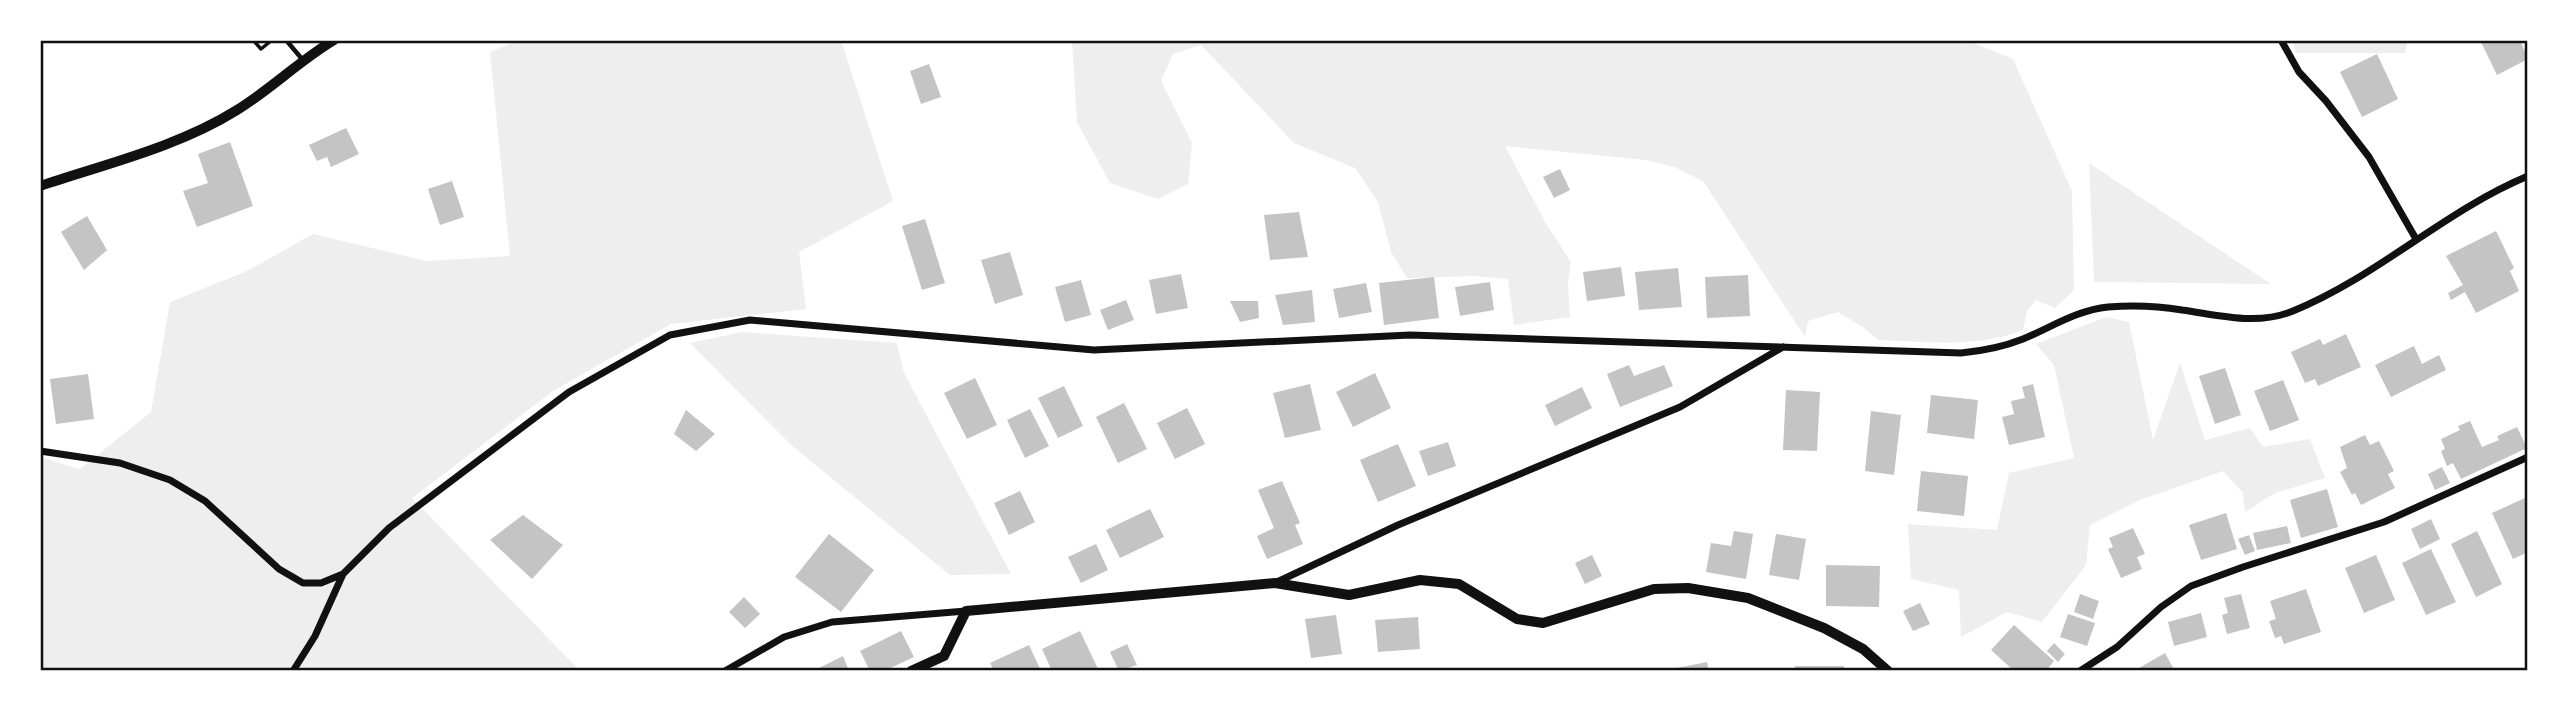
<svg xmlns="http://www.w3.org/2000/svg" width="2568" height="711" font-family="Raleway,sans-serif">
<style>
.green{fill:#eee}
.building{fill:#c4c4c4}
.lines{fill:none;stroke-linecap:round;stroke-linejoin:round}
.path{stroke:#111;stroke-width:3.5}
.service{stroke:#111;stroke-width:4.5}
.minor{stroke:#111;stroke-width:7}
.tertiary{stroke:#111;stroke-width:10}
.neatline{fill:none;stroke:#111;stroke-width:2.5}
</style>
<rect width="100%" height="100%" fill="#fff"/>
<path class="green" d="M520 40H841L893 201 799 252 806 309 671 324 553 391 412 498 580 671H40V457L80 469 151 412 170 302 247 271 313 234 427 261 510 256 490 52Z
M1072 40H1966L2013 59 2072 191 2074 290 2055 308 2036 300 2027 311 2023 330C1979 348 1925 342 1878 340L1863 327 1838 312 1808 321 1805 337 1703 181 1675 167 1646 160 1505 146 1545 222 1571 262 1568 284 1570 317 1514 325 1508 279 1473 276 1407 278 1391 252 1378 202 1355 168 1294 143 1201 45 1173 54 1161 81 1192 143 1188 184 1158 199 1110 183 1077 122Z
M2292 40H2408L2405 53H2296Z
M2089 163 2271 284 2094 282Z
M2106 317 2129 322 2153 440 2180 363 2205 440 2250 428 2263 447 2310 439 2325 478 2275 493 2245 512 2243 493 2223 471 2140 500 2090 525 2086 565 2042 622 2007 612 1961 637 1959 590 1911 579 1908 524 1997 530 2009 473 2074 458 2054 365 2036 344Z
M741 332 897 343 904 373 1011 574 950 575 791 445 690 343Z"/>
<path class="building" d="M2480 40H2520L2528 59 2497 75Z
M2377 54 2398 99 2362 117 2340 72Z
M929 64 941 97 921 104 910 71Z
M346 128 359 154 331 167 327 157 317 161 309 145Z
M230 142 253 206 197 227 183 191 208 183 198 154Z
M1560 169 1570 190 1554 198 1543 177Z
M452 181 464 217 440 225 428 189Z
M1299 212 1308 257 1270 260 1264 215Z
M87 216 107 250 84 270 61 232Z
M925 219 945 283 922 290 902 226Z
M2496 231 2514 268 2510 271 2519 291 2476 313 2465 292 2451 300 2448 293 2463 285 2446 256Z
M1010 252 1023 295 995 304 981 260Z
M1621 267 1625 296 1587 301 1583 272Z
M1678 268 1682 307 1639 310 1635 272Z
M1181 274 1188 308 1156 314 1149 280Z
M1748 275 1750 316 1707 318 1705 277Z
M1434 277 1439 318 1384 325 1379 283Z
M1081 280 1091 315 1065 322 1055 287Z
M1490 282 1494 310 1460 316 1455 287Z
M1366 283 1372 312 1339 318 1333 289Z
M1312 290 1315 322 1283 325 1275 295Z
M1126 300 1134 320 1108 330 1100 310Z
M1230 301H1258L1259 318 1240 322Z
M2346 334 2361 367 2318 386 2315 379 2305 383 2291 352 2320 339 2323 345Z
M2414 346 2422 364 2439 355 2446 370 2391 397 2375 365Z
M1629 365 1634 376 1664 365 1673 386 1620 407 1607 374Z
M2225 368 2241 415 2215 424 2199 376Z
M1375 373 1391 408 1353 427 1336 392Z
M88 374 94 419 56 424 50 379Z
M975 378 997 425 967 439 944 393Z
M2283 380 2299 420 2270 431 2254 391Z
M1310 384 1321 430 1285 438 1273 393Z
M2033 384 2045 437 2009 445 2002 417 2014 414 2011 401 2025 398 2022 387Z
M1064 386 1083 426 1058 438 1038 398Z
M1582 387 1592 408 1555 426 1545 405Z
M1786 390 1820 392 1817 451 1783 450Z
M1931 395 1978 400 1974 439 1927 433Z
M1124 403 1147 449 1118 463 1096 417Z
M1187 408 1205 444 1175 459 1157 423Z
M1030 409 1049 446 1025 458 1007 420Z
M686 410 715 434 696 451 674 434Z
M1871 411 1901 415 1894 475 1865 471Z
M2470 421 2482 447 2499 440 2497 436 2517 427 2527 448 2461 479 2453 463 2447 466 2441 451 2445 449 2441 439 2460 430 2458 426Z
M2365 435 2370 445 2379 441 2394 471 2388 474 2395 488 2361 505 2355 493 2352 495 2340 472 2347 468 2340 447Z
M1448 442 1456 466 1428 476 1419 451Z
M1398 444 1416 486 1378 502 1360 460Z
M2442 467 2450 483 2435 490 2428 474Z
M1921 471 1968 476 1964 516 1917 511Z
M1282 481 1300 523 1295 525 1303 544 1267 559 1257 536 1274 528 1258 490Z
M2327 489 2338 527 2301 538 2290 500Z
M1020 491 1035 522 1009 535 994 503Z
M2525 498 2528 503V552L2513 559 2492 513Z
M1150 509 1164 537 1120 558 1106 530Z
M2226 513 2237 549 2201 560 2189 525Z
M523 515 563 545 532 579 490 540Z
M2431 519 2440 539 2420 549 2411 529Z
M2287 526 2291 543 2257 550 2253 533Z
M2133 528 2145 554 2137 557 2142 569 2121 578 2108 549 2113 547 2109 538Z
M1734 531 1753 534 1746 579 1706 572 1711 543 1731 546Z
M2477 531 2502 584 2476 597 2451 544Z
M829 534 874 570 841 612 795 577Z
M1776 534 1806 539 1799 580 1769 575Z
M2249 535 2255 551 2245 555 2238 539Z
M1096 544 1108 570 1081 583 1068 557Z
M2431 549 2456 602 2426 615 2402 563Z
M1592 555 1602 576 1585 584 1575 563Z
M2376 555 2395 600 2364 613 2345 568Z
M1826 565 1880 566 1879 607 1826 606Z
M2306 589 2321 632 2284 644 2281 636 2275 638 2269 621 2276 619 2270 601Z
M2080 594 2099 601 2093 619 2074 612Z
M2241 594 2250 628 2227 634 2222 615 2228 613 2224 598Z
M744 597 760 614 745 628 729 612Z
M1920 603 1930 624 1913 631 1903 611Z
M2201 613 2207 637 2174 646 2168 622Z
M2068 614 2095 623 2087 646 2060 637Z
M1336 615 1342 654 1311 658 1305 619Z
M1418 617 1420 649 1378 652 1375 620Z
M2014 625 2054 661 2046 671H2014L1991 650Z
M901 631 914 657 884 671H870L860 651Z
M1080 631 1099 671H1052L1042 649Z
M2054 643 2065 654 2058 662 2047 651Z
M1127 644 1137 665 1119 671 1110 652Z
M1029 645 1041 671H994L990 663Z
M2165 653 2175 671H2141L2139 668Z
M843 656 849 671H813Z
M1707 662 1709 671H1677V668Z
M1795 666H1844V671H1795Z"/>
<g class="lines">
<path class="path" d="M253 40 261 49 272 40"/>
<path class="service" d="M286 40 302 59"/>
<path class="minor" d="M2281 40 2299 72 2326 101 2369 157 2416 239
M40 451 120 463 170 480 205 501 279 569 303 583H321L343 574
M1277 582 1398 525 1680 407 1783 347
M293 671 315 636 343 574 389 528 569 392 670 335 750 320 1094 350 1410 335 1961 353C1982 351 2003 347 2023 339 2050 328 2077 310 2108 307 2132 305 2158 306 2182 310 2219 315 2257 326 2293 311 2377 277 2444 211 2528 176
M725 671 784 637 832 622 966 611
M2080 671 2117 647 2161 607 2191 586 2243 567 2384 522 2528 457"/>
<path class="tertiary" d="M40 186C105 164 178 147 237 110 271 89 299 61 334 40
M911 671 944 656 966 611 1275 583 1349 595 1420 580 1459 584 1517 619 1543 623 1654 589 1688 588 1748 598 1824 628 1863 649 1888 671"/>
</g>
<rect width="2568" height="711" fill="none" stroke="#ffffff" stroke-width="84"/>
<rect x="42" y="42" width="2484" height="627" class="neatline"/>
</svg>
